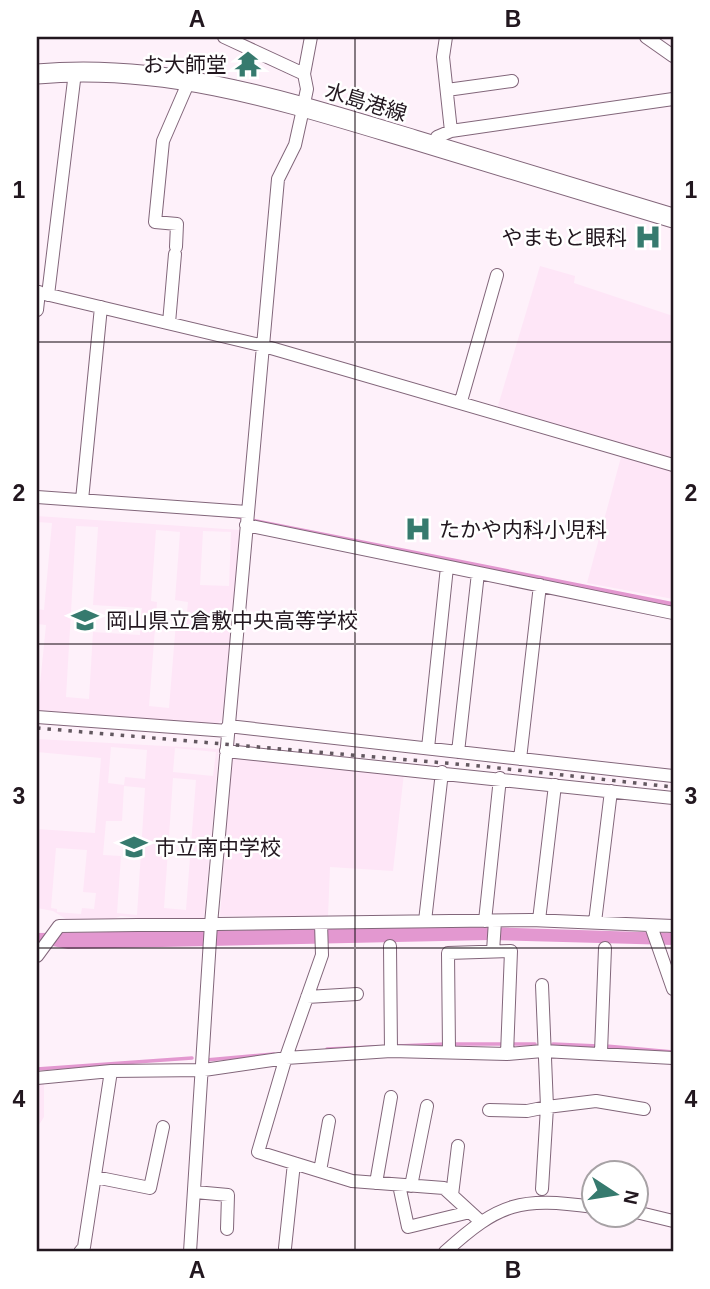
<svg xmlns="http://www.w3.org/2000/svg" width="710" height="1289" font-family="Arial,'Noto Sans JP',sans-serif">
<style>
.built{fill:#fee6f7;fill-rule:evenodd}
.water{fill:#e398d0}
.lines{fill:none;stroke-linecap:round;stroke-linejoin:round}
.stream{stroke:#e398d0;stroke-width:3.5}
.street-casing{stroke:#82667a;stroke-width:14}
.secondary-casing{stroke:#82667a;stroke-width:21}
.street{stroke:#fff;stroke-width:12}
.secondary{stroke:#fff;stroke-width:19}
.rail{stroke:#635860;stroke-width:3.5;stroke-dasharray:3.5 7;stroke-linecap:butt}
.grid{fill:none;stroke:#22171f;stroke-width:2;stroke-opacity:0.55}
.labels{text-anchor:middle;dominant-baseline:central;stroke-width:5;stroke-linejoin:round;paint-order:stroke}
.poi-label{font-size:21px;fill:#22171f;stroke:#fff;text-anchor:start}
.street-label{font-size:21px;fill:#22171f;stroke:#fff}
.neatline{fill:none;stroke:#22171f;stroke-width:2.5}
.grid-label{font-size:23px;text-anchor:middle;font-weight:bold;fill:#22171f}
</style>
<rect width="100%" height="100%" fill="#fef1fa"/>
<path class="built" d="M540 266 575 276 574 283 673 316V599L587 583 624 446 497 409Z
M37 516 240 530 222 720 213 727 37 714 46 625 37 624V609L44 610 52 523 37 522ZM76 526 98 527 93 605 142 608 140 635 93 632 89 699 66 697ZM156 530 180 532 175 600 188 602 186 622H176L169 708 149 706 157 602 151 601ZM203 531 231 532 229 586 200 585Z
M37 739 219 749 204 918 148 919 121 916 110 920 66 919 53 911 37 908V829L95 833 101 758 37 752ZM111 747 147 750 145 779 125 777 124 785 108 783ZM175 748 216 752 213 776 173 772ZM173 778 196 780 186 910 164 908ZM124 786 145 788 137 915 117 913 121 856 103 855 106 821H122ZM56 848 87 850 83 892 96 893 94 909 82 908 81 914 57 912V909L51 908Z
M232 758 404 773 393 871 330 867 328 917 220 916Z
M37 1083H44V1117L37 1128Z"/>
<path class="water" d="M37 501 235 515 673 602V608L235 518Z
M488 927 673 933V945L490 940 68 949 37 943V933Z"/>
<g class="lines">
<path class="stream" d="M453 1044H535
M553 1044 598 1046
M606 1046 673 1052
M327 1049 445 1044
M206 1060 274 1054
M37 1069 192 1058"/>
<g class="street-casing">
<path id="street" d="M224 37 304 74
M446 37 443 57 451 131
M646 37 673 56
M447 90 512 81
M434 146 437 137 451 131 673 99
M176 247 177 224 155 222 163 141 189 81
M37 292 264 346 673 465
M48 295 75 72
M37 310 39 292
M169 323 175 254
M461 401 497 275
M37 497 247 512
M82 500 101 307
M246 525 673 613
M37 717 228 731
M228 726 673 776
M428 748 447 567
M226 751 673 798
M458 752 478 573
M520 759 540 585
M539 920 555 785
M425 921 442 772
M485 921 500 778
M595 922 611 791
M321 923 322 955 286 1057 258 1152 352 1181 444 1188 480 1221
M651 926 673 989
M390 946 391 1051
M493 951 495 921
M37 956 59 926 531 920 673 926
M542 985 547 1107 596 1101 644 1109
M307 997 357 994
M449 1050 448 953 511 951 507 1054
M601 1052 605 948
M37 1078 111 1071 204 1070 286 1058 391 1051 507 1054 543 1051 673 1058
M489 1110 527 1111 547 1107 542 1189
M320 1171 329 1121
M95 1177 150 1188 163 1127
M376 1183 391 1097
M399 1185 408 1227 470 1212
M411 1186 427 1106
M195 1192 228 1195 227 1229
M452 1195 458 1146
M636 1212 673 1221
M285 1248 294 1163
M80 1252 84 1247 111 1071
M190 1252 211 924 278 179 295 145 301 118 307 89 304 74 311 37
M445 1252C500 1202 520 1197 594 1207"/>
</g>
<g class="secondary-casing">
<path id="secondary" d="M37 74C168 62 291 103 415 140 501 166 587 192 673 218"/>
</g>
<use href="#street" class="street"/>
<use href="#secondary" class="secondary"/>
<path class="rail" d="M37 728 480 766 673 787"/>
</g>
<path class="grid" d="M355 37V1252M37 342H673M37 644H673M37 948H673"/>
<defs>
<g id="temple-bare" transform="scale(2.1)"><path d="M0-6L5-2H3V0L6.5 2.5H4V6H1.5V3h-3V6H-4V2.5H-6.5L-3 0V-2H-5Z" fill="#367a6e" stroke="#fff" stroke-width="2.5" paint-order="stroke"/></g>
<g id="hospital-bare" transform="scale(2.1)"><path d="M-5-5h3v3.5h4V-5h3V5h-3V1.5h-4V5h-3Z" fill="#367a6e" stroke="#fff" stroke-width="2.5" paint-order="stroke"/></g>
<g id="school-bare" transform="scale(2.1)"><path d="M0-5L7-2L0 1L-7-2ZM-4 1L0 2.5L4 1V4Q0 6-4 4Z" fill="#367a6e" stroke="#fff" stroke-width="2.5" paint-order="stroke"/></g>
</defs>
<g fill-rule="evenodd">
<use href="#temple-bare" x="248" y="64"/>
<use href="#hospital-bare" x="648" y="237"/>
<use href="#hospital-bare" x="418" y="529"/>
<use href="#school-bare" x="85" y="620"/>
<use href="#school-bare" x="134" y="847"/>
</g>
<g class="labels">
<g class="poi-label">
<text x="227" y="64" text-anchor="end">お大師堂</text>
<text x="627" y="237" text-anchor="end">やまもと眼科</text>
<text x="439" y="529">たかや内科小児科</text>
<text x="106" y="620">岡山県立倉敷中央高等学校</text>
<text x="155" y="847">市立南中学校</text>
</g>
<g class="street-label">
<text transform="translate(366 102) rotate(17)">水島港線</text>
</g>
</g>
<rect width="710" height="1289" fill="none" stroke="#ffffff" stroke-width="77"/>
<g transform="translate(615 1194) rotate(102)"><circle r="33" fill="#ffffff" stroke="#a7a2a5" stroke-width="2"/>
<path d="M0-5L12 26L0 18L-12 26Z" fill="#367a6e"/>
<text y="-10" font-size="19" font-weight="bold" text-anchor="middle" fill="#22171f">N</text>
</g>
<rect x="38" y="38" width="634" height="1212" class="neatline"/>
<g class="grid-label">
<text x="197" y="27">A</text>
<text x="513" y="27">B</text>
<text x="19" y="198">1</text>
<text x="691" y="198">1</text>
<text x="19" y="501">2</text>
<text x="691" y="501">2</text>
<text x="19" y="804">3</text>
<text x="691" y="804">3</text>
<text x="19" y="1107">4</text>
<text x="691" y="1107">4</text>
<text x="197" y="1278">A</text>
<text x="513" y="1278">B</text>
</g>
</svg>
